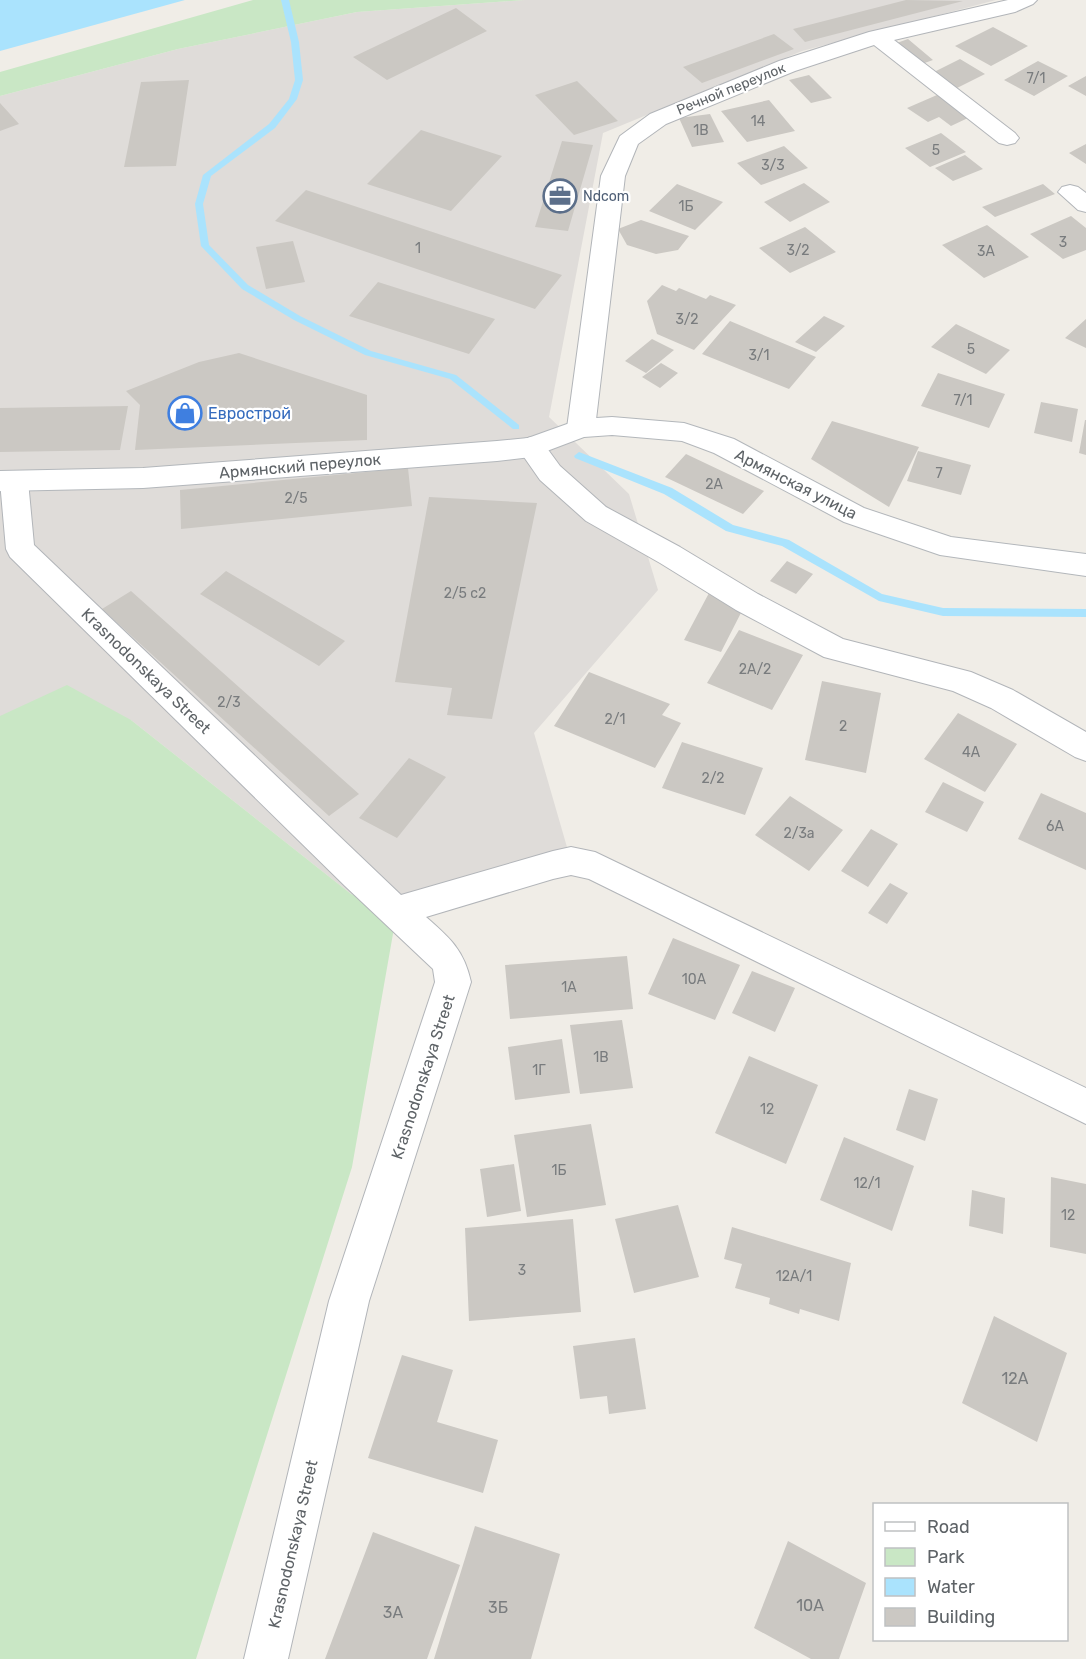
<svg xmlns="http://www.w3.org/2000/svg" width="1086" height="1659" font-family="Rubik,sans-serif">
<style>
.industrial{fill:#dfdcd9}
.green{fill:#c9e7c5}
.water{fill:#aae3fd}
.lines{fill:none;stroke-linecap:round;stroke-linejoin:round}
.stream{fill:#aae3fd;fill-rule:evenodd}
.building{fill:#cbc8c3}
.street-casing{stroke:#b2b5b9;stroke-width:2}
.secondary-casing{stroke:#b3b7bb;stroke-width:2}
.street{fill:#fff;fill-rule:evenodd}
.secondary{fill:#fff;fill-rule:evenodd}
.labels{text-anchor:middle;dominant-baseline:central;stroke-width:4.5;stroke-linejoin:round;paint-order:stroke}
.number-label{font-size:14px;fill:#797c7e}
.far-street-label{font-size:14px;fill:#5e6367;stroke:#fff}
.far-service-label{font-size:14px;fill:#4e5e75;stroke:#fff;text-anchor:start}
.shop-label{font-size:16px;fill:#366cbe;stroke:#fff;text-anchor:start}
.street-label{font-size:16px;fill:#5e6367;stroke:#fff}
.near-number-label{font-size:16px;fill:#797c7e}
</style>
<rect width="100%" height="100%" fill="#f0ede7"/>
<path class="industrial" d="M524 0H996L802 51 603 133 549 417 629 494 658 590 534 733 571 861 397 911 351 894 131 720 0 716V96L178 49 357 12Z"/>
<path class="green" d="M253 0H524L357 12 178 49 0 96V72Z
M67 685 131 720 351 894 397 911 352 1167 196 1659H0V716Z"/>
<path class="water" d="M0 0H185L0 51Z"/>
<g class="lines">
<path class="stream" d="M281 0H289L299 42 303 80 297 99 275 128 211 176 203 204 209 245 248 285 300 316 371 351 456 375 519 425V429H513L450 379 365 355 294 320 242 289 201 246 195 204 203 175 269 124 289 99 295 80 291 42Z
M579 452 672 488 733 525 789 540 882 594 943 608 1086 609V617L943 616 879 601 782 546 726 531 664 494 575 458 574 456Z"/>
</g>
<path class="building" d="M906 0 963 1 805 42 793 29Z
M456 8 487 31 387 80 353 57Z
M993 27 1028 46 991 66 955 46Z
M774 34 794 49 702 83 683 67Z
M908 39 933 60 919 65 894 44Z
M960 59 985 74 957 88 932 73Z
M1038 61 1068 76 1034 96 1004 80Z
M809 75 832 98 811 103 789 80Z
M1086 76V96L1068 86Z
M189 80 176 166 124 167 141 82Z
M577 81 618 121 574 135 535 95Z
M937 95 970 117 951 126 939 117 928 122 907 108Z
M769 100 795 131 747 142 721 111Z
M0 103 19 124 0 131Z
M710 114 724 142 692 147 679 118Z
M421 130 502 156 451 211 367 184Z
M941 133 966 152 930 167 905 148Z
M562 141 593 145 568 231 535 227Z
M1086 144V164L1069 153Z
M784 146 808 168 761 185 737 163Z
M965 155 983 169 953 181 935 168Z
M804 183 830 202 790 222 764 202Z
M677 184 723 202 695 230 649 211Z
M1043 184 1055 194 995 217 982 207Z
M306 190 562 275 535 309 275 221Z
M1071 216 1086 228V250L1063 259 1030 234Z
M641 220 689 236 678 250 656 254 627 245 618 229Z
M987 225 1029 257 984 278 942 245Z
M805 227 836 252 790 273 759 248Z
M293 241 305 282 266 289 256 247Z
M378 282 495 319 469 354 349 316Z
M662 285 676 291 679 288 706 299 710 295 736 305 694 350 657 334 647 301Z
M824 316 845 326 816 352 795 342Z
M1086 319V348L1065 338Z
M730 321 816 357 789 389 702 354Z
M956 324 1010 350 986 374 931 347Z
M652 339 674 350 646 373 625 361Z
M239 353 367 395V440L135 450 140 405 126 391 199 362Z
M661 363 678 373 660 388 642 377Z
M938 373 1005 394 989 428 921 406Z
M1041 402 1078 409 1072 442 1034 433Z
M128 406 120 450 0 452V408Z
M1085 420H1086V455L1079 453Z
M832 421 919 447 889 507 811 459Z
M918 451 971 465 961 495 907 481Z
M686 454 764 491 743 514 665 477Z
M408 468 412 506 181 529 180 490Z
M429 497 537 503 492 719 447 715 452 688 395 682Z
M787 561 813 574 796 594 770 581Z
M226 571 345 641 319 666 200 594Z
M131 591 359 794 329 816 102 609Z
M709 593 745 605 721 652 684 640Z
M739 630 803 655 772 710 707 683Z
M589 672 670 704 662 715 681 723 655 768 554 726Z
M822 681 881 693 866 773 805 760Z
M958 713 1017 744 985 792 924 759Z
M682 742 763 768 745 815 662 788Z
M409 758 446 777 397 838 359 818Z
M943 782 984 802 967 832 925 812Z
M1041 793 1086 813V870L1018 839Z
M790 796 843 830 809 871 755 835Z
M871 829 898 844 868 887 841 871Z
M890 883 908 893 887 924 868 913Z
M673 938 740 965 715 1020 648 994Z
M627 956 633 1009 510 1019 505 965Z
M752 971 795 988 775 1032 732 1013Z
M622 1020 633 1088 580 1094 570 1025Z
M562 1039 570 1093 515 1100 508 1047Z
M749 1056 818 1085 786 1164 715 1133Z
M909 1089 938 1099 925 1141 896 1130Z
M591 1124 606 1205 527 1217 514 1135Z
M844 1137 914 1166 892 1231 820 1200Z
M514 1164 521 1211 487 1217 480 1169Z
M1051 1177 1086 1184V1254L1050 1247Z
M972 1190 1005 1198 1003 1234 969 1226Z
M678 1205 699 1277 634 1293 615 1219Z
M573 1219 581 1312 469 1321 465 1228Z
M732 1227 851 1263 839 1321 800 1309 799 1314 769 1304 770 1298 735 1288 742 1264 724 1259Z
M994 1316 1067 1353 1037 1442 962 1403Z
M635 1338 646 1409 609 1414 607 1396 580 1399 573 1346Z
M402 1355 453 1370 437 1422 498 1440 483 1493 368 1458Z
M475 1526 560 1554 531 1659H434Z
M373 1532 460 1565 427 1659H325Z
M788 1541 866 1583 839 1659H811L754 1628Z"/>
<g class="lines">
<g class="street-casing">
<path id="street" d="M1008 0H1037L1033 4 1015 12 894 40 1015 133 1019 138 1015 143 1007 145 999 143 874 45 795 71 666 124 638 144 625 176 595 428 591 435 581 437 571 435 567 428 601 176 620 136 650 114 779 61 869 32Z
M1070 185 1078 187 1086 193V212L1078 210 1058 192 1062 187Z
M531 437 541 440 560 466 606 507 680 547 758 594 843 639 971 672 1013 690 1086 732V761L1075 757 991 708 953 691 824 657 736 610 660 563 586 521 540 480 517 447 521 440Z
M14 471 24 474 28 481 34 545 401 895 553 851 571 847 595 852 1086 1088V1124L589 879 571 875 553 879 426 917C450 938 464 950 471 982L369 1301 288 1659H244L329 1301 435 982 433 969 345 886 10 557 6 549 0 481 4 474Z"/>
</g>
<g class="secondary-casing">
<path id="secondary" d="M612 417 684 423 734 439 864 508 951 537 1086 554V576L940 555 844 522 714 453 682 441 612 435 584 437 531 457 497 461 143 488 0 491V471L143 468 497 441 528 438 581 419Z"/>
</g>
<use href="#street" class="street"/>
<use href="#secondary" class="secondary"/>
</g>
<defs>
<g id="office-ring" transform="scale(1.725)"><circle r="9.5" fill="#fff" stroke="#5c6f8a" stroke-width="1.5"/><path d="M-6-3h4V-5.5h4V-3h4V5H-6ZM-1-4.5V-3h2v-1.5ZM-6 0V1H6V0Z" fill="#5c6f8a"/></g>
<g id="shop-ring" transform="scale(1.725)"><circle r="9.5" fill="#fff" stroke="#3f7fe0" stroke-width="1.5"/><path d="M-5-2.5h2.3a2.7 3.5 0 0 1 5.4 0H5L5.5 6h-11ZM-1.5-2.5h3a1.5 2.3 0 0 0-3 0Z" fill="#3f7fe0"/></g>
</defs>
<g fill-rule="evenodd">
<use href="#office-ring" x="560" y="196"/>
<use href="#shop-ring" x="185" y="413"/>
</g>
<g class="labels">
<g class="number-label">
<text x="1036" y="78">7/1</text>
<text x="758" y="121">14</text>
<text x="701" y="130">1В</text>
<text x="936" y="150">5</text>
<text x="773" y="165">3/3</text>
<text x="686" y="206">1Б</text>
<text x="1063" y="242">3</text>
<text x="418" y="248">1</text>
<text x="798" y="250">3/2</text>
<text x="986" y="251">3А</text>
<text x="687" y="319">3/2</text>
<text x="971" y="349">5</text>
<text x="759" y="355">3/1</text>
<text x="963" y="400">7/1</text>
<text x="939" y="473">7</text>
<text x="714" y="484">2А</text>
<text x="296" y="498">2/5</text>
<text x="465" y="593">2/5 с2</text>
<text x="755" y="669">2А/2</text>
<text x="229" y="702">2/3</text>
<text x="615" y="719">2/1</text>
<text x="843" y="726">2</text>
<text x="971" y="752">4А</text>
<text x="713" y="778">2/2</text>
<text x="1055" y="826">6А</text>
<text x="799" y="833">2/3а</text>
<text x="694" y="979">10А</text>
<text x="569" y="987">1А</text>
<text x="601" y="1057">1В</text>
<text x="539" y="1070">1Г</text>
<text x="767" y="1109">12</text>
<text x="559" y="1170">1Б</text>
<text x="867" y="1183">12/1</text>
<text x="1068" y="1215">12</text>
<text x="522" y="1270">3</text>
<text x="794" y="1276">12А/1</text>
</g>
<g class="far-street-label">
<text transform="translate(731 89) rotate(-22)">Речной переулок</text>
</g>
<g class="far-service-label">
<text x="583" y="196">Ndcom</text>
</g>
<g class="shop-label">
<text x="208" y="413">Еврострой</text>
</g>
<g class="street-label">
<text transform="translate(300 466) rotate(-5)">Армянский переулок</text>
<text transform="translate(796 484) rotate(27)">Армянская улица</text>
<text transform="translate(146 671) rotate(44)">Krasnodonskaya Street</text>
<text transform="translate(423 1077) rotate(-72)">Krasnodonskaya Street</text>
<text transform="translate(293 1544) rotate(-77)">Krasnodonskaya Street</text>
</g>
<g class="near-number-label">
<text x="1015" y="1378">12А</text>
<text x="810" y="1605">10А</text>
<text x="498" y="1607">3Б</text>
<text x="393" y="1612">3А</text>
</g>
</g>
<rect x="873" y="1503" width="195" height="138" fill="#ffffff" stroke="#bfc1c2" stroke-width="1.5"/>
<rect x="885" y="1522" width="30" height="9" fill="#ffffff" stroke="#bfc1c2" stroke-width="1.5"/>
<text x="927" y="1533" font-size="18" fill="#5e6367">Road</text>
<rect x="885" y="1548" width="30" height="18" fill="#c9e7c5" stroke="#bfc1c2" stroke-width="1.5"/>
<text x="927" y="1563" font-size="18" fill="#5e6367">Park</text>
<rect x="885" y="1578" width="30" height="18" fill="#aae3fd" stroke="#bfc1c2" stroke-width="1.5"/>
<text x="927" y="1593" font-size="18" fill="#5e6367">Water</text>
<rect x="885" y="1608" width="30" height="18" fill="#cbc8c3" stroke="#bfc1c2" stroke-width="1.5"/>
<text x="927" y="1623" font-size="18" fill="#5e6367">Building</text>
</svg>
